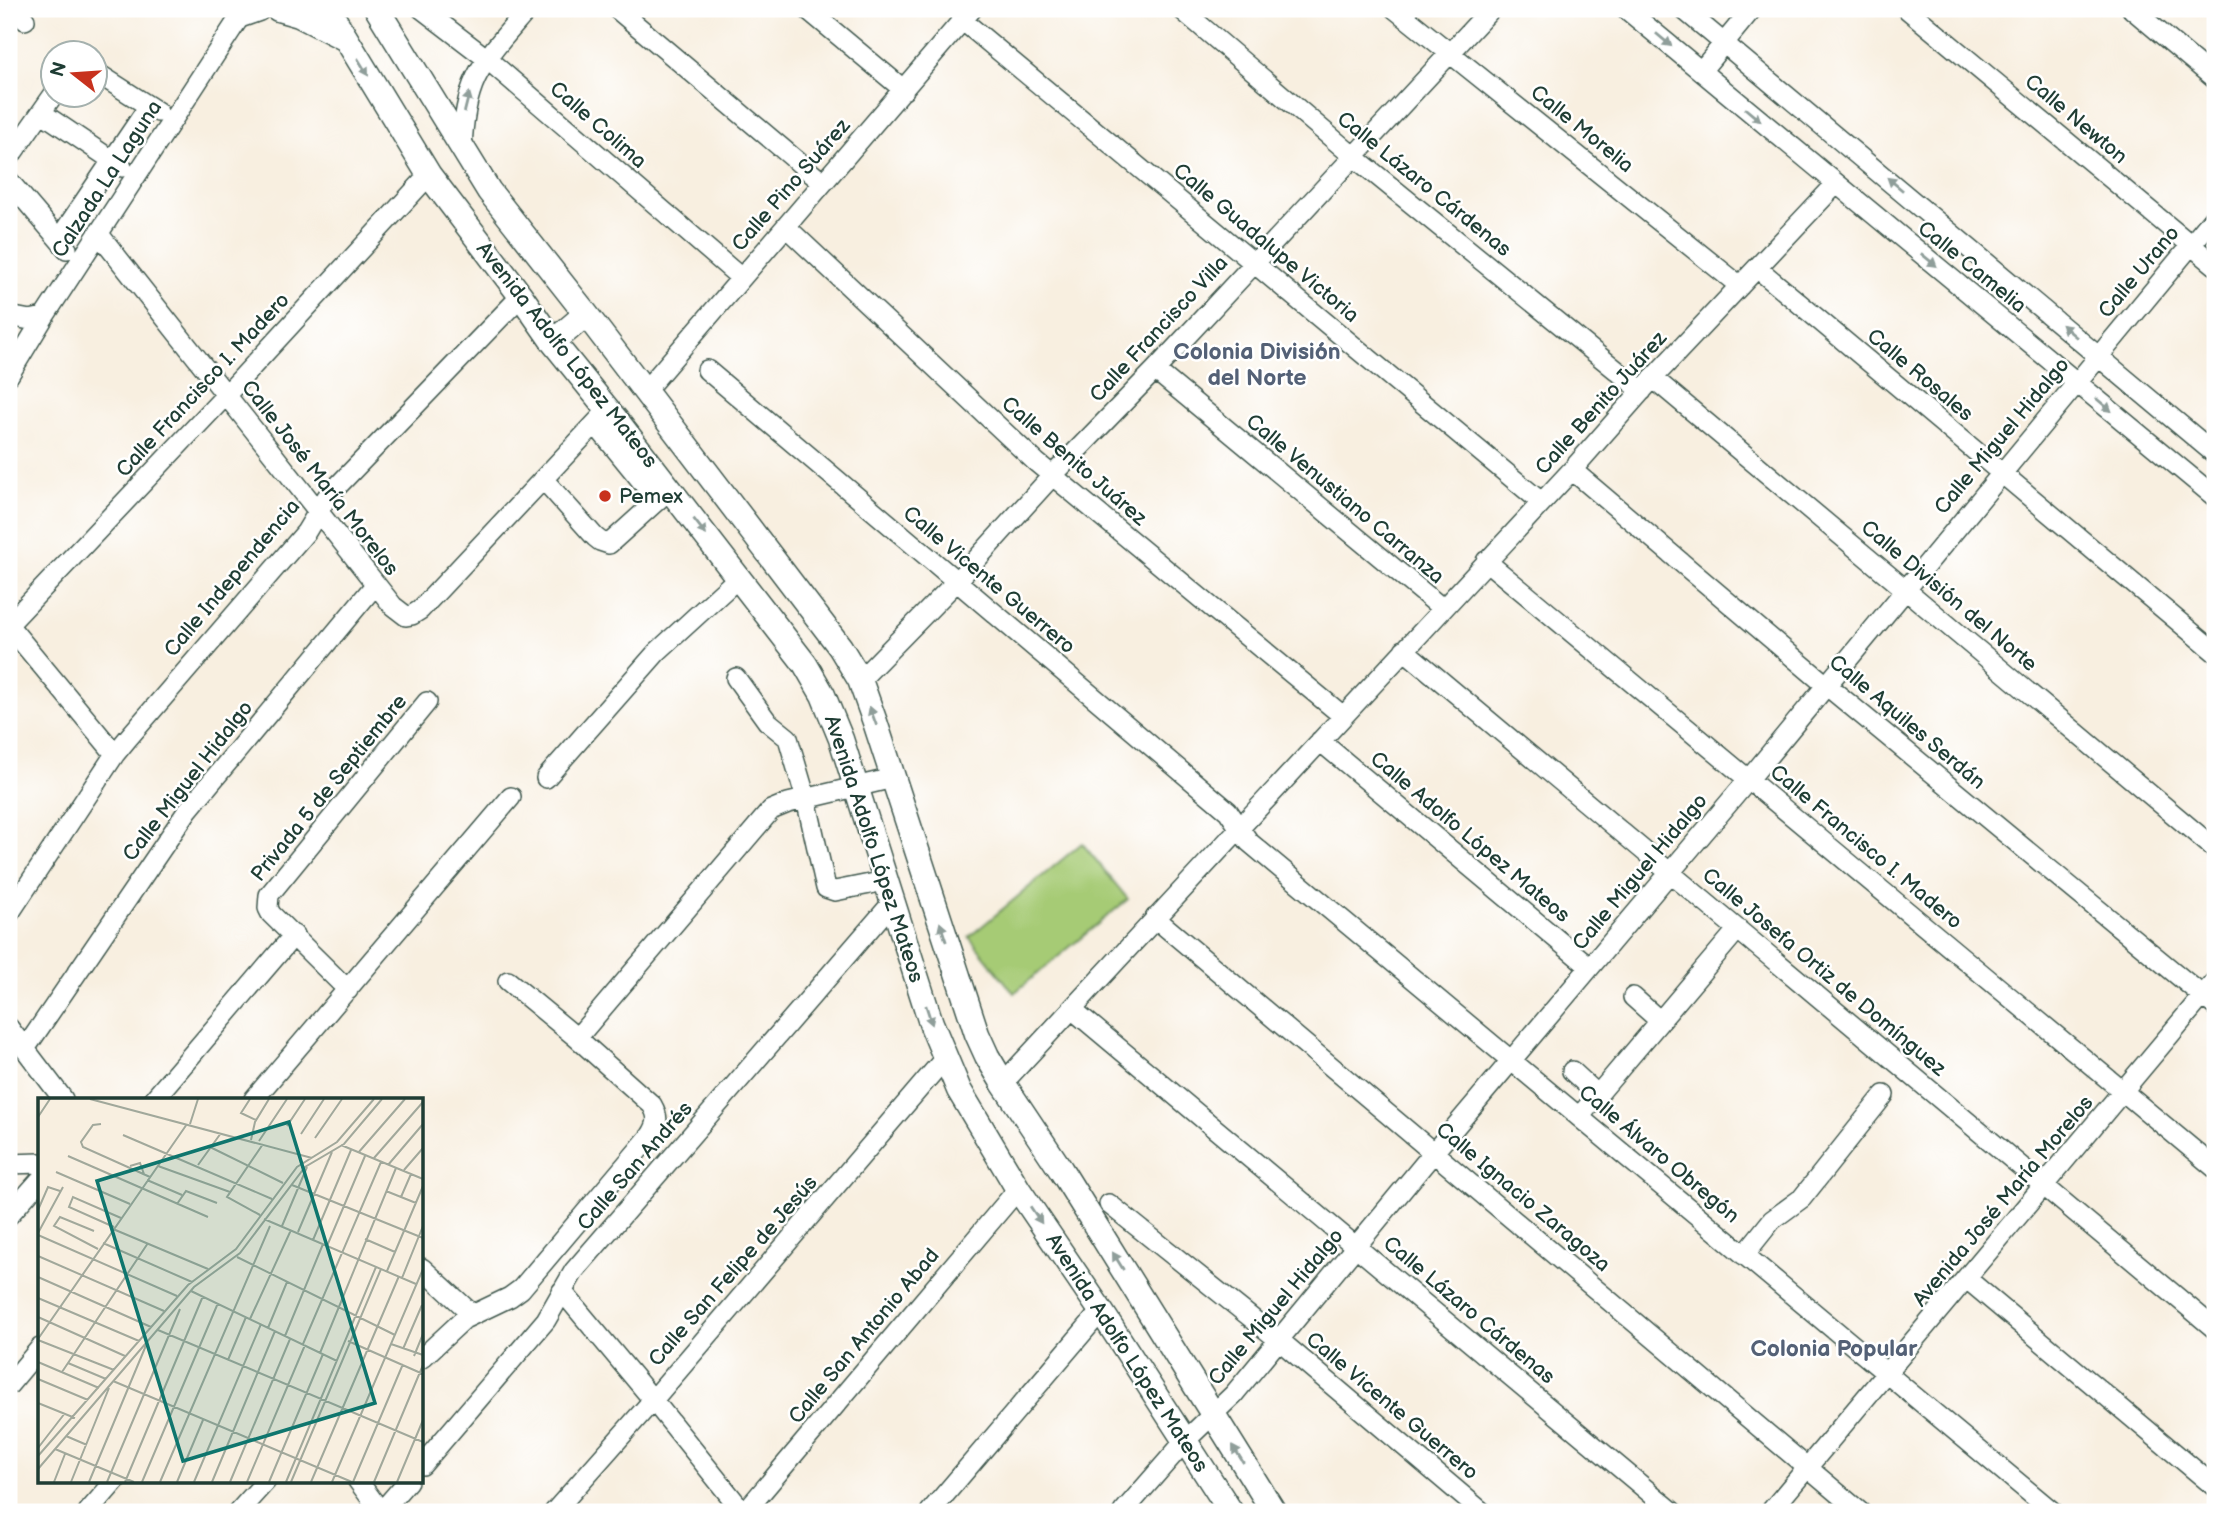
<svg xmlns="http://www.w3.org/2000/svg" width="2224" height="1521" font-family="'Balsamiq Sans',sans-serif">
<style>
.pitch{fill:#a6cb75;stroke:#628454;stroke-width:2}
.lines{fill:none;stroke-linecap:round;stroke-linejoin:round}
.minor-casing{stroke:#40584e;stroke-width:22}
.major-casing{stroke:#40584e;stroke-width:27}
.minor{stroke:#fff;stroke-width:19}
.major{stroke:#fff;stroke-width:24}
.oneway{fill:#8f9e9a}
.poi-dot{fill:#c8321e;stroke:#fff;stroke-width:2.5}
.labels{text-anchor:middle;dominant-baseline:central;stroke-width:5;stroke-linejoin:round;paint-order:stroke}
.street-label{font-size:21px;fill:#1f3d34;stroke:#fff}
.poi-label{font-size:21px;fill:#1f3d34;stroke:#fff;text-anchor:start}
.neighbourhood-label{font-size:23px;font-weight:bold;fill:#546176;stroke:#fff}
.inset-road{fill:none;stroke:#a1a89b;stroke-width:2}
.view{fill:#0f766e;fill-opacity:0.15;stroke:#0f766e;stroke-width:3.5}
.inset-edge{fill:none;stroke:#1f3d34;stroke-width:3.5}
</style>
<rect width="100%" height="100%" fill="#fff"/>
<filter id="ink" filterUnits="userSpaceOnUse"><feTurbulence type="fractalNoise" baseFrequency=".0143" numOctaves="2"/><feDisplacementMap in="SourceGraphic" scale="14" xChannelSelector="R" yChannelSelector="G"/><feConvolveMatrix kernelMatrix="1 2 1 2 8 2 1 2 1" color-interpolation-filters="sRGB"/></filter>
<filter id="wash" filterUnits="userSpaceOnUse"><feTurbulence type="fractalNoise" baseFrequency=".00686" numOctaves="4" result="noise"/><feDisplacementMap in="SourceGraphic" scale="28" xChannelSelector="R" yChannelSelector="G"/><feGaussianBlur stdDeviation="1.57" result="paint"/><feColorMatrix in="noise" values="0 0 0 0 0 0 0 0 0 0 0 0 0 0 0 0 0 1.4 0 .05"/><feComposite in="paint" operator="in"/></filter>
<g filter="url(#wash)">
<rect width="100%" height="100%" fill="#f8efe0"/>
<path class="pitch" d="M1082 843 1128 899 1014 993 969 937Z"/>
</g>
<g filter="url(#ink)">
<g class="lines">
<g class="minor-casing">
<path id="minor" d="M16 9 25 20
M422 9 486 58 741 278
M617 9 823 183
M807 9 904 90
M1181 9 1353 156 1642 391
M1395 9 1740 286
M1626 9 2215 497
M1683 9 2215 454
M1907 9 2215 265
M2132 9 2215 79
M962 20 1541 502
M94 71 158 112
M1701 71 1752 9
M42 113 122 167
M462 150C464 77 483 62 528 9
M9 158 54 94
M9 181 67 249
M786 227 1036 462 1343 716
M98 233 393 606 406 616 412 615 420 610 608 410
M59 239 149 106
M1757 268 2215 652
M9 316 30 320 44 317
M707 370 1228 811 1249 842 2053 1512
M1155 370 1443 609
M9 375 44 317 245 9
M1653 378 2215 849
M644 392 972 9
M596 425 657 500
M1572 470 1826 685 2215 1006
M544 480 595 537 600 541 609 544 670 489
M1486 561 2215 1168
M9 624 226 395 429 175
M9 626 115 754
M1404 650 2215 1329
M736 678 767 721 788 738 806 799 826 888 835 891 885 881
M860 680 956 582 1052 476 1155 370 1491 9
M1320 741 1590 967
M546 778 657 652 739 577
M9 914 115 754 129 737 306 532 327 497 521 296
M1155 918 1860 1512
M348 990 271 914 268 908 269 895 427 702
M1633 997 1660 1021
M1072 1009 1673 1512
M9 1028 63 1099
M577 1038 771 810 788 803 893 778
M25 1049 188 810 375 585
M1572 1071 1598 1095
M1003 1083 1572 470 1653 378 1836 184
M154 1099 294 935
M254 1099 511 797
M1579 1117 1738 929
M9 1164 40 1163
M1109 1204 1279 1340 1482 1512
M9 1215 40 1180
M1744 1255 1772 1220 1802 1198 1884 1095
M422 1268 472 1314
M1967 1279 2215 1487
M562 1291 653 1400 743 1512
M422 1358 464 1319 510 1297 521 1289 651 1135C658 1124 659 1117 652 1105L577 1038 508 981
M9 1385 40 1348
M422 1465 546 1320 574 1271 892 903
M358 1481 381 1512
M88 1512 115 1481
M238 1512 266 1481
M381 1512 408 1481
M554 1512 653 1400 945 1058
M745 1512 1018 1189
M930 1512 1101 1311
M1123 1512 1185 1441 1234 1394 1434 1152 1749 779 2215 216
M1770 1512 2215 981"/>
</g>
<g class="major-casing">
<path id="major" d="M278 9 299 15 344 38
M328 9 429 175 521 296 553 342 617 421 805 664 823 695 841 739 931 1023 959 1090 1018 1189 1101 1311 1231 1512
M377 9 489 191 586 314 840 647 860 680 875 722 977 1034 987 1056 1003 1083 1061 1170 1274 1512
M241 15 258 9
M553 342 586 314"/>
</g>
<use href="#minor" class="minor"/>
<use href="#major" class="major"/>
</g>
<defs><path id="oneway-solid" d="M-6-.8H1V-3.2L6.5 0L1 3.2V.8H-6Z" transform="scale(1.75)"/></defs>
<g class="oneway">
<use href="#oneway-solid" transform="translate(1664 40) rotate(40)"/>
<use href="#oneway-solid" transform="translate(363 67) rotate(58)"/>
<use href="#oneway-solid" transform="translate(467 102) rotate(-76)"/>
<use href="#oneway-solid" transform="translate(1753 115) rotate(40)"/>
<use href="#oneway-solid" transform="translate(1895 184) rotate(-140)"/>
<use href="#oneway-solid" transform="translate(1929 260) rotate(39)"/>
<use href="#oneway-solid" transform="translate(2069 331) rotate(-140)"/>
<use href="#oneway-solid" transform="translate(2104 405) rotate(40)"/>
<use href="#oneway-solid" transform="translate(700 527) rotate(52)"/>
<use href="#oneway-solid" transform="translate(873 716) rotate(-110)"/>
<use href="#oneway-solid" transform="translate(943 932) rotate(-108)"/>
<use href="#oneway-solid" transform="translate(929 1015) rotate(72)"/>
<use href="#oneway-solid" transform="translate(1036 1215) rotate(56)"/>
<use href="#oneway-solid" transform="translate(1118 1261) rotate(-122)"/>
<use href="#oneway-solid" transform="translate(1238 1454) rotate(-122)"/>
</g>
</g>
<circle class="poi-dot" cx="605" cy="496" r="7"/>
<g class="labels">
<g class="street-label">
<text transform="translate(2076 119) rotate(40)">Calle Newton</text>
<text transform="translate(598 125) rotate(41)">Calle Colima</text>
<text transform="translate(1582 129) rotate(39)">Calle Morelia</text>
<text transform="translate(107 179) rotate(-57)">Calzada La Laguna</text>
<text transform="translate(1424 184) rotate(39)">Calle Lázaro Cárdenas</text>
<text transform="translate(791 185) rotate(-49)">Calle Pino Suárez</text>
<text transform="translate(1266 243) rotate(40)">Calle Guadalupe Victoria</text>
<text transform="translate(1972 267) rotate(39)">Calle Camelia</text>
<text transform="translate(2139 272) rotate(-50)">Calle Urano</text>
<text transform="translate(1159 329) rotate(-47)">Calle Francisco Villa</text>
<text transform="translate(567 355) rotate(52)">Avenida Adolfo López Mateos</text>
<text transform="translate(1920 375) rotate(40)">Calle Rosales</text>
<text transform="translate(203 385) rotate(-47)">Calle Francisco I. Madero</text>
<text transform="translate(1601 403) rotate(-48)">Calle Benito Juárez</text>
<text transform="translate(2002 436) rotate(-50)">Calle Miguel Hidalgo</text>
<text transform="translate(1074 461) rotate(41)">Calle Benito Juárez</text>
<text transform="translate(320 478) rotate(52)">Calle José María Morelos</text>
<text transform="translate(1345 499) rotate(40)">Calle Venustiano Carranza</text>
<text transform="translate(232 578) rotate(-50)">Calle Independencia</text>
<text transform="translate(989 580) rotate(40)">Calle Vicente Guerrero</text>
<text transform="translate(1949 596) rotate(40)">Calle División del Norte</text>
<text transform="translate(1907 722) rotate(40)">Calle Aquiles Serdán</text>
<text transform="translate(188 781) rotate(-52)">Calle Miguel Hidalgo</text>
<text transform="translate(329 788) rotate(-51)">Privada 5 de Septiembre</text>
<text transform="translate(1470 837) rotate(40)">Calle Adolfo López Mateos</text>
<text transform="translate(1866 847) rotate(40)">Calle Francisco I. Madero</text>
<text transform="translate(874 849) rotate(72)">Avenida Adolfo López Mateos</text>
<text transform="translate(1640 872) rotate(-50)">Calle Miguel Hidalgo</text>
<text transform="translate(1824 972) rotate(40)">Calle Josefa Ortiz de Domínguez</text>
<text transform="translate(1659 1154) rotate(40)">Calle Álvaro Obregón</text>
<text transform="translate(635 1166) rotate(-49)">Calle San Andrés</text>
<text transform="translate(1523 1197) rotate(40)">Calle Ignacio Zaragoza</text>
<text transform="translate(2003 1201) rotate(-50)">Avenida José María Morelos</text>
<text transform="translate(733 1271) rotate(-49)">Calle San Felipe de Jesús</text>
<text transform="translate(1276 1307) rotate(-50)">Calle Miguel Hidalgo</text>
<text transform="translate(1469 1310) rotate(40)">Calle Lázaro Cárdenas</text>
<text transform="translate(864 1336) rotate(-50)">Calle San Antonio Abad</text>
<text transform="translate(1127 1353) rotate(57)">Avenida Adolfo López Mateos</text>
<text transform="translate(1392 1406) rotate(40)">Calle Vicente Guerrero</text>
</g>
<g class="poi-label">
<text x="619" y="496">Pemex</text>
</g>
<g class="neighbourhood-label">
<text x="1257" y="352">Colonia División<tspan x="1257" dy="26">del Norte</tspan></text>
<text x="1834" y="1349">Colonia Popular</text>
</g>
</g>
<g transform="translate(38 1098)">
<rect width="385" height="385" fill="#f8efe0"/>
<path class="inset-road" d="M52 1 274 60M212 1 203 15 218 22M0 19 12 1M63 26 55 27 43 44 45 49 112 79M152 26 160 1M249 28 267 1M263 36 286 1M85 37 234 101M277 40 304 1M213 42 217 24 231 1M221 43 249 1M303 47 385 81M172 49 245 85M320 55 367 1M30 58 170 119M336 60 385 4M160 67 183 35M350 67 385 26M92 68 102 65 106 76M120 68 192 94M366 72 385 50M18 74 92 106M109 82 144 97M254 87 385 140M348 93 378 105M363 99 373 76M139 106 148 93 179 105M0 112 10 89 22 93M222 117 189 99 225 46M226 121 378 186M244 128 269 69M76 129 31 109 35 99 83 120M75 131 170 171M56 133 22 119 16 128 60 151M260 134 294 54M0 135 25 89M0 137 139 198M327 141 357 154M275 142 313 52M65 145 154 184M289 148 327 58M0 158 126 213M199 159 357 237M349 173 385 88M0 179 113 229M364 180 385 128M153 193 299 263M0 200 101 243M0 219 87 258M212 221 253 132M230 230 249 184M120 232 385 344M247 238 285 146M0 241 149 26M0 242 76 272M310 243 385 276M265 246 343 64M353 246 385 257M365 251 384 207M282 255 358 70M376 258 385 236M190 262 208 219M0 264 61 290M30 265 68 281M24 274 110 145M0 281 50 302M75 283 314 384M0 305 37 320M28 338 49 347M0 350 27 315M17 351 96 384M0 358 150 187 198 151 259 69 299 44 336 1M0 371 156 189 202 155 267 69 306 46 344 1M16 384 27 356M33 384 71 290M51 384 109 245M69 384 142 211M87 384 165 198M104 384 180 205M122 384 232 128M139 384 165 322M156 384 223 226M174 384 237 233M192 384 252 241M209 384 267 247M231 384 285 256M248 384 338 169M253 384 343 171M273 384 361 178M294 384 385 171M315 384 365 266M336 384 385 267M359 384 385 322"/>
<path class="view" d="M251 24 337 305 145 363 59 83Z"/>
<rect width="385" height="385" class="inset-edge"/>
</g>
<rect width="2224" height="1521" fill="none" stroke="#fff" stroke-width="35"/>
<g transform="translate(74 74) rotate(287)"><circle r="33" fill="#ffffff" stroke="#a5b1ae" stroke-width="2"/>
<path d="M0-5L12 26L0 18L-12 26Z" fill="#c8321e"/>
<text y="-10" font-size="19" font-weight="bold" text-anchor="middle" fill="#1f3d34">N</text>
</g>
</svg>
